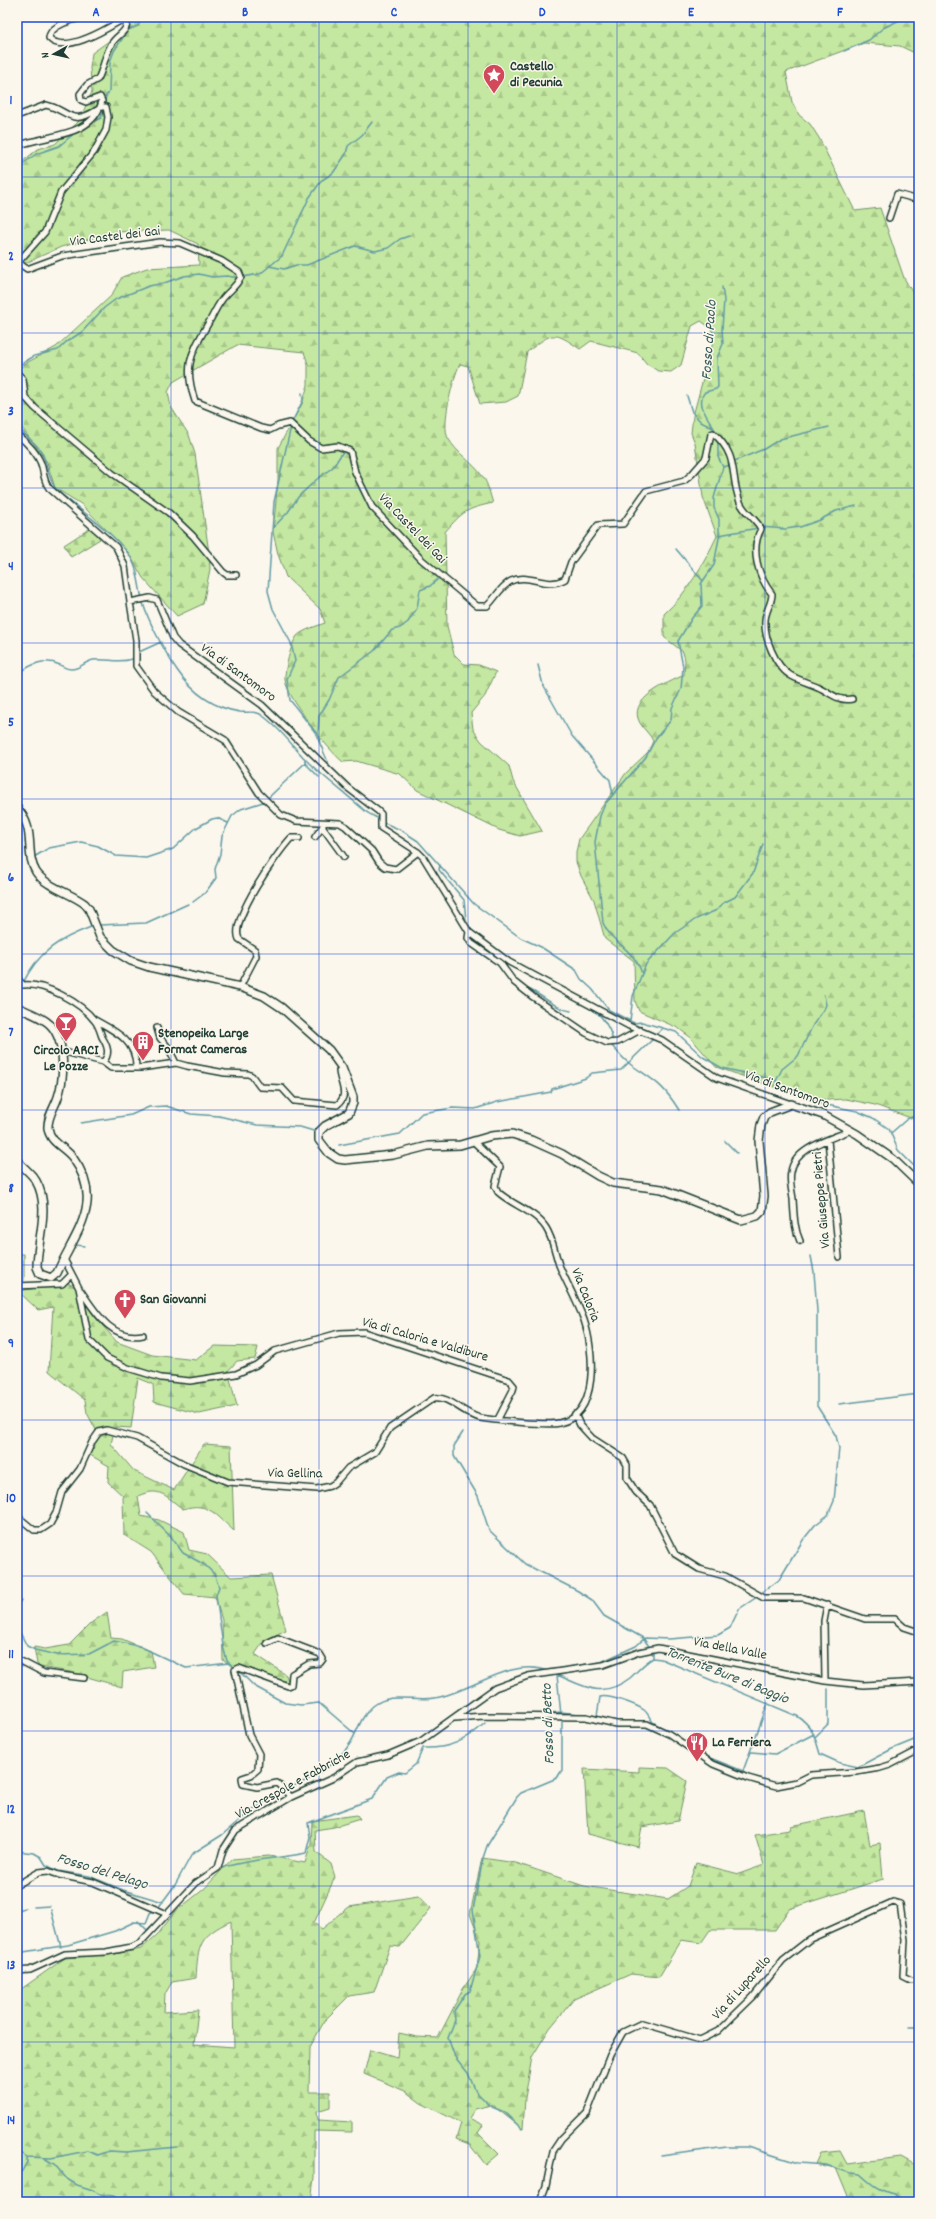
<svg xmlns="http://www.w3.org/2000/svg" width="936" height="2219" font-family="Dekko,sans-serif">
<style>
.forest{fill:url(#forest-firs);stroke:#72926a;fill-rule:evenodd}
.cemetery{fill:url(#cemetery-stones);stroke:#72926a}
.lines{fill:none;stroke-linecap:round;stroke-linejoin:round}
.stream{stroke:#629aa5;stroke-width:1.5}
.street-casing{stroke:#1f3d34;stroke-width:8}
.secondary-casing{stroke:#1f3d34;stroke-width:10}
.street{stroke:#fbf7ec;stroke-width:5}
.secondary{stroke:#fbf7ec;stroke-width:7}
.grid{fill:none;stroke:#1d4ed8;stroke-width:1;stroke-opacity:0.55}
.labels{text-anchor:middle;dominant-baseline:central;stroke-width:3;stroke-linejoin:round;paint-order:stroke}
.poi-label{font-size:14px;font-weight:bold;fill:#1f3d34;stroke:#fbf7ec;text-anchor:start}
.street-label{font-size:14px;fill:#1f3d34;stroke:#fbf7ec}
.water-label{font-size:15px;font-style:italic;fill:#355c5a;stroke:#fbf7ec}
.neatline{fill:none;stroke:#1d4ed8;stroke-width:1.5}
.grid-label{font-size:13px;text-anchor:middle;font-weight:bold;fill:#1d4ed8}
</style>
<defs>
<pattern id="forest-firs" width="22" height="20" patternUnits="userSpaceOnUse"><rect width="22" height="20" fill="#c4e8a1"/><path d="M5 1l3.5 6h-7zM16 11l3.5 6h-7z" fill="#a8c88b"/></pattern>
<pattern id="cemetery-stones" width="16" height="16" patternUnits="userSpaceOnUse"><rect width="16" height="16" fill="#c4e8a1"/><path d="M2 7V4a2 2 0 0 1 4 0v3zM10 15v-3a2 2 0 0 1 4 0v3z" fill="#a8c88b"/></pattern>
</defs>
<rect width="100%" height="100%" fill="#fbf7ec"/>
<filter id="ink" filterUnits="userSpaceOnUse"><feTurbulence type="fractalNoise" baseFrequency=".025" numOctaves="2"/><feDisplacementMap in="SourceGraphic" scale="8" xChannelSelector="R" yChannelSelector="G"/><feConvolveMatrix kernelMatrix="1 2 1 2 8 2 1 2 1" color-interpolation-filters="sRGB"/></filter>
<g filter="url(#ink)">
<path class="forest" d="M143 17H919V55L900 46 864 43 786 72 792 102 799 115 810 124 819 138 855 211 880 208 904 278 919 304V1121L875 1105 846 1099 828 1100 800 1096 716 1067 690 1037 678 1028 639 1011 635 1001 634 961 605 939 594 900 581 876 576 862V852L579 839 626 773 648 752 653 741C650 734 644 730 640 723 626 699 668 683 684 675L685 660 683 652 664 637V614C688 592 703 565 717 536L703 497 695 443 691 433 693 416 714 338 711 328 701 321 692 326 681 365 671 372 658 371 647 364 638 353 591 341 580 349C553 330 553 332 527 352L518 396 506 402 480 404 468 366 460 364C453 377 441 425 448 438 457 454 473 462 483 477 488 483 490 495 493 503 466 509 463 511 445 532L447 626 454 654 464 664 479 665 496 672 485 696 471 713 473 729 481 741 509 766 513 781 542 831 520 836 499 830 417 790 400 774 356 761 343 762C328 750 288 699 285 680 284 672 291 643 297 636 303 630 317 626 325 623L320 609 286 577 278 554 273 532 278 480V448L302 404 308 385V364L304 352 237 345 173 382 168 392 171 407 189 435 195 454 209 553 210 569 203 604 177 616 143 578 128 552 81 504 55 488 47 462 17 421V370L28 362 56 347 111 296 122 277 147 268 199 265 198 244 169 230 115 232 61 247 19 266 17 268V166L38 149 55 144 79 121 92 92 90 68 92 53Z
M68 1283 75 1287 95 1317 117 1342 152 1355 196 1360 214 1346 258 1347 255 1359 237 1361 228 1371 237 1406 199 1414 154 1402 153 1384 138 1378 131 1428 115 1427 111 1444 134 1471 174 1490 204 1444 231 1446 234 1531C216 1515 208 1501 183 1509 165 1496 160 1486 138 1496L141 1516 159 1520 184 1532 189 1550 207 1554 231 1577 271 1575 286 1630 265 1640 255 1654 286 1675 289 1683C274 1689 235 1670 223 1660L222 1620 215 1597 184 1594 151 1552 124 1535 123 1496 108 1482 109 1466 85 1452 96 1430 87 1413 85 1400 49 1371 53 1307 38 1310 18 1291Z
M107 1612 111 1638 122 1639 151 1651 154 1667 123 1672 122 1687 70 1672 40 1667 37 1664 34 1647 45 1649 69 1645 91 1623Z
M639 1767 668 1768 687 1781 678 1821 642 1827 638 1847 588 1834 584 1769 639 1772Z
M864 1811 870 1845 880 1843 883 1879 789 1909 775 1930H710L701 1943 681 1940 659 1977 631 1974 574 1999 550 2028 532 2057 525 2098 523 2129 492 2105 475 2109 469 2118 483 2125 478 2133 499 2154 486 2165 469 2144 456 2139 461 2123 421 2103 405 2091 364 2074 370 2050 397 2058 399 2033 417 2037 438 2038 463 1989 477 1968 480 1941 470 1914 482 1858 516 1863 584 1886 668 1899 688 1886 696 1863 739 1874 764 1865 755 1835 790 1830 791 1826Z
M357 1815 360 1819 334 1827 315 1830 316 1852 331 1864 335 1877 314 1923 322 1929 349 1907 418 1896 431 1908 400 1947 390 1946 374 1992 349 1996 325 2020 310 2047 309 2092H330V2107L317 2111 318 2120 352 2122V2132L314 2131V2177L311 2202H17V1992L65 1958 115 1954 141 1949 158 1934 175 1912 204 1889 232 1859 269 1856 305 1863 311 1844 312 1821ZM231 1921 234 2047 194 2044 198 2010 164 2012 165 1994 172 1982 196 1978C198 1945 199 1936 231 1921Z
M840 2151 847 2164 901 2157 919 2167V2202H865L848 2197 836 2168 815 2164 820 2153Z"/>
<path class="cemetery" d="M92 527 100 539 71 557 64 545Z
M17 1254H24V1281H17Z"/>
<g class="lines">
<path class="stream" d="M844 51 869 40 883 28 906 17
M92 122 101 118 106 96 109 92 110 62 114 51 128 30 138 26 143 17
M17 168 36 154 59 146 76 132
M269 266 284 269 296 265H307L355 246 375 251 388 248 400 239 409 236
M242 277 260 274 282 256 309 198 322 180 333 173 346 154 348 146 362 135 372 122
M17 367 34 356 58 350 66 342 82 332 104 308 116 299 149 286 164 283 184 276 199 274 212 277 227 276 239 278
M687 396 692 412 701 422 713 428
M292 422 303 400 302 393
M17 425C23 435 34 441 41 451 47 461 49 483 57 490 80 511 107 527 127 552 139 567 138 585 143 603 148 621 166 654 177 670 192 692 213 708 240 712 249 713 256 710 263 716 281 729 293 747 309 763 326 779 346 794 364 810 368 814 374 816 379 819
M291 426 274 502 268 591 273 609 291 643 295 661 287 679 290 700 315 732 330 767
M717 434C712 422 694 405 705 392L716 389 718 387 717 358 723 344 722 329 724 300 722 287
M732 462 764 449 780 439 829 427
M723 467 730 465
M761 527 785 529 800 527 820 520 836 511 856 506
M272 529 288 512 299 496 316 480 333 467 344 450
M719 535 758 528
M676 549 703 581
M139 652 161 642
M538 665 543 685 557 710 572 736 610 780 613 795
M17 674C31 665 43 657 60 665 64 667 66 669 71 669 80 669 84 662 93 660 108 658 118 664 132 659
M320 744 318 733 319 716 329 700 339 677 374 651 392 630 400 628 408 622 417 608 420 590 430 586 438 579
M305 759V763L319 777
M268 798 305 763
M382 822 401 830 418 841 474 904 521 938 541 947 576 970 581 979 592 989 609 1010 634 1023 642 1022 676 1032 703 1057 722 1068 775 1080 786 1090 822 1104 857 1111 873 1118 889 1129 898 1150 919 1171
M34 857 49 848 81 842 98 846 116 856 146 858 173 849 196 828 212 819 217 818 228 823
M440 865 439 870 464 900 466 920
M193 902 205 893 216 878 215 869 220 854 222 836 232 816 241 809 263 802
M99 925 146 923 188 904
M642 974C635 949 612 944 603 923L595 842 600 816 605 804 646 757 656 738 671 720 672 708 681 689 683 667 678 641 692 618 702 606 701 584 714 565 719 538V519L714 508V498L723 467 718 457V440
M23 983C38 952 59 939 91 927
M528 989C543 995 555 1009 571 1011
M17 993 22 986
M593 1011C601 1013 610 1029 612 1037 613 1040 611 1043 612 1046 618 1052 623 1059 630 1064 654 1081 662 1083 679 1110
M630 1021 633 996 646 964 675 933 696 919 717 910 723 903 735 897 753 873 763 844
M658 1033 663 1028
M776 1081 782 1069 798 1056 813 1025 824 1009 826 1005 824 995
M81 1123 131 1115 149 1107 166 1106 191 1114 219 1116 257 1125 300 1127 317 1132
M891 1133 907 1119 919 1114
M725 1141 737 1153
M339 1145 400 1134 422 1113 452 1108 475 1109 497 1102 551 1092 552 1089 586 1078 592 1073 621 1070 654 1038
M75 1245 84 1246
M839 1404 919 1394
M463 1432 454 1446V1456L478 1496 489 1530 525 1564 578 1591 592 1600 604 1616 643 1638 653 1652V1658
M147 1513 172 1538 183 1553 205 1565 214 1574 219 1587 216 1595 223 1646 227 1661 235 1668
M760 1594 779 1580 803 1540 815 1525 828 1515 834 1501 839 1448 836 1436 817 1406V1311L814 1272 811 1256
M17 1606 21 1600
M17 1627 27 1646 35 1650 57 1655 89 1654 114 1641 139 1646 186 1668 229 1663
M238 1670 254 1686 285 1703 301 1705 319 1703 355 1734
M549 1670 601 1662 636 1646 645 1638 669 1639 718 1635 730 1628 739 1609 757 1597
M555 1674C584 1686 601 1700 630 1678 638 1671 644 1663 653 1658L661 1659 797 1716C813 1726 815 1737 820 1754L840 1763 858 1767 892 1749 919 1738
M557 1675 561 1715
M511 1714H526
M537 1714 561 1712 597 1716 600 1697C608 1694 637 1705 644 1710 648 1713 650 1719 653 1722 657 1725 663 1728 667 1730
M815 1737 828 1724V1689
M692 1747 710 1758 743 1771 768 1703
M751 1752 775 1754 814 1734
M285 1789C310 1781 337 1765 351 1742 358 1730 361 1716 373 1706 392 1691 413 1702 435 1698 472 1692 509 1657 548 1671
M17 1851 34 1853 41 1857 46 1865 58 1871 89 1876 123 1890 163 1902
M221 1868C247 1859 278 1859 306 1853L310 1837 308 1823 372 1799 387 1777 399 1772 405 1773 416 1764 423 1748C449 1749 466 1741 485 1723
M34 1907 50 1906
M158 1908 175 1885 192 1854 222 1835 248 1813 282 1791
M168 1909 192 1883
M17 1910 26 1908
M51 1910 61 1947
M138 1921 147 1930 162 1916
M17 1953 68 1945 115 1931 134 1922 146 1923 150 1913 155 1910
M909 2027H919
M522 2129 504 2112 492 2107 476 2092 468 2073 455 2057 448 2038 455 2020 454 2011 465 1994 470 1991 480 1956 473 1910 483 1858 487 1846 517 1797 521 1793 557 1778 562 1770V1718
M17 2150 27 2157
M661 2156 727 2147H747L798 2163 826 2165 850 2173 860 2174C871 2184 879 2191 894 2194L900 2202
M27 2157 51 2158 87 2151 97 2155 109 2151 126 2152 177 2147
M44 2158 54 2164 67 2179 77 2185 93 2190 99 2194 113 2196 125 2202
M17 2180 27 2162V2157"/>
<g class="street-casing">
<path id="street" d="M101 107H106L108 117 106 130 94 152 61 192 45 232 20 260V264L27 269 62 256 160 242 180 243 222 261 239 272 241 277C235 288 232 288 225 296 218 303 214 314 209 322 191 354 183 365 195 401L261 428 270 430 278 426 290 423 309 441 321 448 338 446 350 451 355 472 372 507 421 559 477 606H487C495 599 500 587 511 581 529 572 546 590 565 579L571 562 598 525 623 524 646 491 684 481 692 474 706 458 711 434 713 433C740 457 729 473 740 502 744 513 756 518 761 529 750 549 758 577 772 594 772 604 765 611 765 621 764 637 775 666 790 675 798 680 809 683 818 687 830 692 838 702 852 699
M17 116 46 105C69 110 70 127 97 110
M17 146C47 134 93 138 102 101L100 97 86 102 81 100 80 94 87 85 98 79C104 67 105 54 112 43 117 35 127 32 127 23L120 21C105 30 64 55 49 38 50 25 74 19 86 17
M889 218 897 194 919 200
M17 373 23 379 25 397 35 408 112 473 169 513 193 536 223 572 227 575H236
M17 435C27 442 39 455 42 467 44 475 44 481 49 488L116 547 125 566 130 602 150 598 157 600 173 638 179 645 262 705 348 788 378 811 381 814V828L418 852 423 857 469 932 509 962 629 1026 662 1040 717 1078 791 1104
M130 602 136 640V666L154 691 178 712 225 740 259 793 281 815 296 821 340 823 345 826 372 851 379 862 385 867 396 869 418 852
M17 827 23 815
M323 828 344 857
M315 837 323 826
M469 932 468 938 471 943 500 963 514 982 533 997 586 1033 607 1043 618 1042 640 1030
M17 978 23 985C44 982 81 1003 94 1020 98 1024 100 1031 102 1037 107 1045 111 1054 103 1062L61 1051
M240 987 256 956 255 950 239 939C229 921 277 853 291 838H299
M95 1020C115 1031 137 1041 136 1068
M157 1028 160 1038 168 1047 176 1063
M103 1062 111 1068H140L176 1063 187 1066 225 1073 248 1074 252 1076 260 1087 282 1088 294 1101 337 1105C350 1095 340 1084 339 1071L342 1068
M828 1140 839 1257
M800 1241C794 1228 794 1214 793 1199 792 1191 789 1180 791 1172 794 1147 832 1139 851 1130
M64 1259 79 1288 89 1340 107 1358 128 1368 161 1378 190 1381 236 1374 256 1365 275 1351 339 1333 364 1332 509 1380 514 1386 513 1390 498 1419
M17 1286 62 1284 71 1275
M81 1291C96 1313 112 1341 143 1335
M575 1414 580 1425 592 1438 623 1458 627 1465V1478L636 1492 650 1505 675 1554 699 1569 725 1576 764 1598H804L865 1619H895L904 1627 919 1632
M17 1516 34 1530H41L50 1524 56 1513 62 1492 80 1469 92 1442 99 1432 107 1430 137 1438 184 1464 228 1482 317 1489 330 1486 336 1482 348 1468 375 1452 390 1428 434 1398C448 1395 464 1414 480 1418 493 1420 547 1426 559 1423 600 1415 594 1350 584 1320 577 1301 567 1284 559 1265 555 1253 553 1239 546 1228 535 1211 512 1205 498 1192L495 1186 500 1167 473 1141
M267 1643 278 1638 320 1654 323 1659 320 1663 309 1664 292 1674 291 1685 288 1686 239 1668 235 1670 249 1735 259 1754 258 1769 251 1775 242 1778 243 1784 257 1787 277 1783 291 1797
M17 1659 44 1673 84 1678
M825 1681 824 1621 827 1605
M455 1718 484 1716 586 1717 616 1724H647L669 1734 713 1764 748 1778 776 1786 797 1782 811 1775 856 1772 880 1768 890 1765 919 1750
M17 1885 39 1872 48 1871 59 1875 93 1882 167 1914
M17 1971 30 1970 65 1954 106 1952 132 1947 140 1943 196 1883 218 1868 223 1850 236 1830 291 1797 333 1778 357 1762 388 1755 421 1741 495 1688 528 1676 603 1665 639 1652 658 1648 825 1681 863 1685 919 1682
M540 2202 546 2186 553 2151 561 2139 587 2113 610 2055 623 2032 642 2023 700 2040 718 2031 753 1997 783 1960 810 1939 893 1902 900 1904 905 1940 903 1976 911 1980H919"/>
</g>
<g class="secondary-casing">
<path id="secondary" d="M17 808C37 830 24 852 36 872 46 887 71 893 85 904L89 909 100 937 113 950 131 961 149 967 240 987 264 996 282 1008 329 1050 342 1068 353 1097V1103L349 1113 325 1126 319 1132V1140L329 1153 338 1159 345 1160 393 1155 428 1146 460 1145 491 1136 512 1134 531 1140 562 1154 598 1176 613 1183 662 1189 741 1220 757 1216 762 1211 764 1196 759 1141 761 1125 764 1117 770 1112 791 1104 823 1115 857 1134 893 1159 919 1184
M17 1007C27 1012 38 1015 47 1022 66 1036 65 1076 58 1097 55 1107 47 1117 48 1128 50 1143 65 1147 73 1158 105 1202 76 1231 57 1273L51 1278 40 1274 37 1267C37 1240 51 1207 36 1181 32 1174 23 1167 17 1161"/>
</g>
<use href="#street" class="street"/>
<use href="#secondary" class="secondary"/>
</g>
</g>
<path class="grid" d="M171 17V2202M319 17V2202M468 17V2202M617 17V2202M765 17V2202M17 177H919M17 333H919M17 488H919M17 643H919M17 799H919M17 954H919M17 1110H919M17 1265H919M17 1420H919M17 1576H919M17 1731H919M17 1886H919M17 2042H919"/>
<defs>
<g id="sight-pin" transform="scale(1.15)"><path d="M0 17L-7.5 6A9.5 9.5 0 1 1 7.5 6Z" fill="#d1495b" stroke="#fbf7ec"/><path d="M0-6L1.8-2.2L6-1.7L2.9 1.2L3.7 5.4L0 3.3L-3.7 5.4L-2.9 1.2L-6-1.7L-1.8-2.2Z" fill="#fff"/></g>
<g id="bar-pin" transform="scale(1.15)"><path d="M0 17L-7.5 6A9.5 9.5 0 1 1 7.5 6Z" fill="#d1495b" stroke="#fbf7ec"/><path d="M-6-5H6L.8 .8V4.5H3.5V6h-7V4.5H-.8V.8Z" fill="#fff"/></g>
<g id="building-pin" transform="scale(1.15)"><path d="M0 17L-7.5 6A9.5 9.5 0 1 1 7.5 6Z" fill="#d1495b" stroke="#fbf7ec"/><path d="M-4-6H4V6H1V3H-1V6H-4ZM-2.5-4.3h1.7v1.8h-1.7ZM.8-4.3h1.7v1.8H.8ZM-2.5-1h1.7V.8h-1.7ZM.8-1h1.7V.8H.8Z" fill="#fff"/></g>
<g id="church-pin" transform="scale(1.15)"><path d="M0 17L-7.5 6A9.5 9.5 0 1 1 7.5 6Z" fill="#d1495b" stroke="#fbf7ec"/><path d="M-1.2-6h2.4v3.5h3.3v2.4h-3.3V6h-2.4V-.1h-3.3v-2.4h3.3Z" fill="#fff"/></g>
<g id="restaurant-pin" transform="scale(1.15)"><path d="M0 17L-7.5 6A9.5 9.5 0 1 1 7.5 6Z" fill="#d1495b" stroke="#fbf7ec"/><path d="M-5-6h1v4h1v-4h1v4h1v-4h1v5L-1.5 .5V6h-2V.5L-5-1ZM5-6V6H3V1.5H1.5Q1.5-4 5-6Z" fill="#fff"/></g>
</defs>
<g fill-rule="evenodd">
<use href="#sight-pin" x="494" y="75"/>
<use href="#bar-pin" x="66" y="1023"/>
<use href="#building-pin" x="143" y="1042"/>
<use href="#church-pin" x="125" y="1300"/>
<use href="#restaurant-pin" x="697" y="1743"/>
</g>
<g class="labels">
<g class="poi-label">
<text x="510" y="67">Castello<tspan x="510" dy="16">di Pecunia</tspan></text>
<text x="158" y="1034">Stenopeika Large<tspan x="158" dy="16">Format Cameras</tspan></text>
<text x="66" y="1051" text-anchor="middle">Circolo ARCI<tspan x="66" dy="16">Le Pozze</tspan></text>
<text x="140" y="1300">San Giovanni</text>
<text x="712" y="1743">La Ferriera</text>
</g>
<g class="street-label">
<text transform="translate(115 237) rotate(-7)">Via Castel dei Gai</text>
<text transform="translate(412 529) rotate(46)">Via Castel dei Gai</text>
<text transform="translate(238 673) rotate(36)">Via di Santomoro</text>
<text transform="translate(787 1090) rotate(20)">Via di Santomoro</text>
<text transform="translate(822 1200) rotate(-95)">Via Giuseppe Pietri</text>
<text transform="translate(585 1295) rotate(68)">Via Caloria</text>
<text transform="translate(425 1340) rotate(16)">Via di Caloria e Valdibure</text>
<text transform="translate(295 1474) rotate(1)">Via Gellina</text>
<text transform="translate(730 1649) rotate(11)">Via della Valle</text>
<text transform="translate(293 1785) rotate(-29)">Via Crespole e Fabbriche</text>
<text transform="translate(742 1988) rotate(-48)">Via di Luparello</text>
</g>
<g class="water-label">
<text transform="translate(710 340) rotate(-86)">Fosso di Paolo</text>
<text transform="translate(727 1676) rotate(22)">Torrente Bure di Baggio</text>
<text transform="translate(549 1724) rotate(-92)">Fosso di Betto</text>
<text transform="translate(102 1872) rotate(17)">Fosso del Pelago</text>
</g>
</g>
<rect width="936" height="2219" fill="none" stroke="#fbf7ec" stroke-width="44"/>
<g transform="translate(54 54) rotate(262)" stroke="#fbf7ec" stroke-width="3" paint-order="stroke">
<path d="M0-3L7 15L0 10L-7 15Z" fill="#1f3d34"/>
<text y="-6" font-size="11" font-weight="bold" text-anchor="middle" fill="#1f3d34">N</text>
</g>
<rect x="22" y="22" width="892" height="2175" class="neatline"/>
<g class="grid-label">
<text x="96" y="16">A</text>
<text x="245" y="16">B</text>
<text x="394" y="16">C</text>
<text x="542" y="16">D</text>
<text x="691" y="16">E</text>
<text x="840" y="16">F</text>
<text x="11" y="104">1</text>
<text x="11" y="260">2</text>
<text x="11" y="415">3</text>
<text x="11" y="570">4</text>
<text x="11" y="726">5</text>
<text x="11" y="881">6</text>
<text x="11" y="1036">7</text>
<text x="11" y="1192">8</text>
<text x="11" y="1347">9</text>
<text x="11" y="1502">10</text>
<text x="11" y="1658">11</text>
<text x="11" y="1813">12</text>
<text x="11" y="1969">13</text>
<text x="11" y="2124">14</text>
</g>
</svg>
